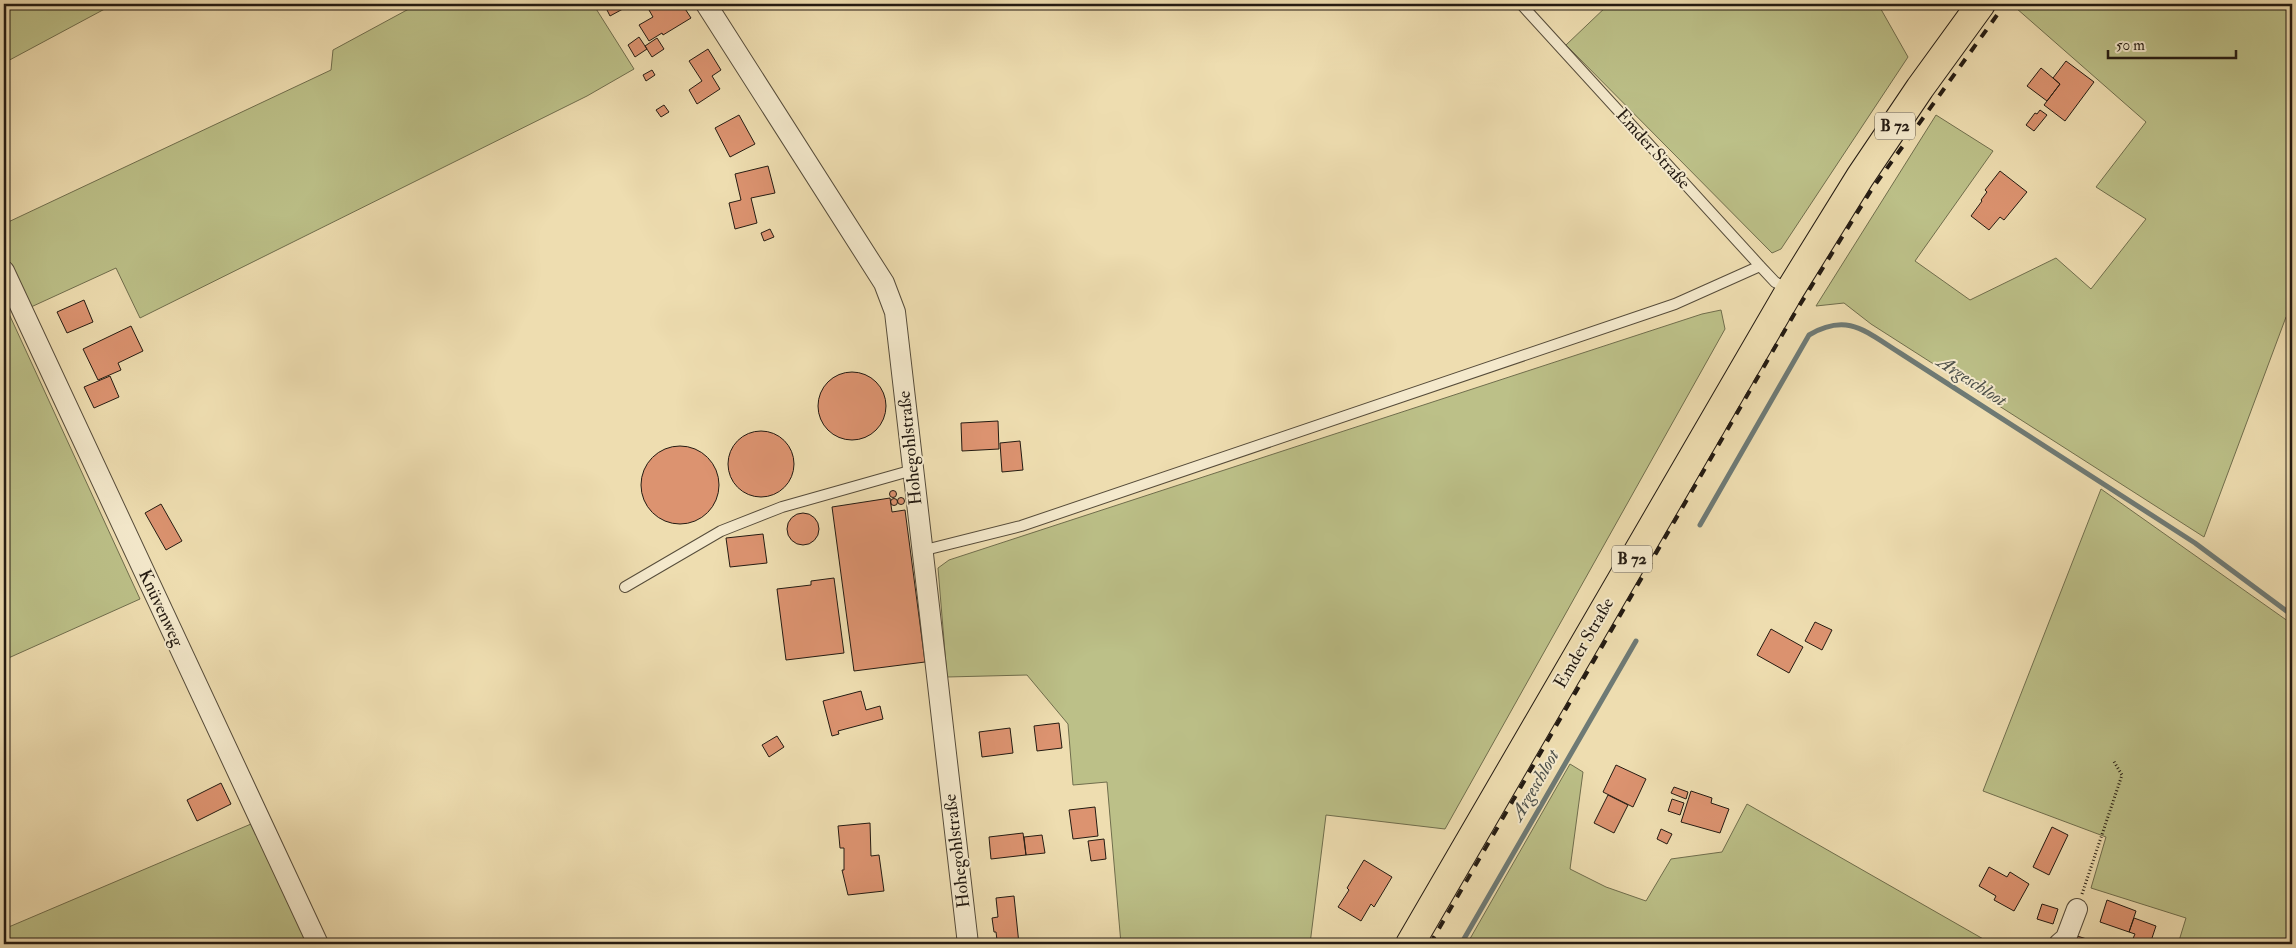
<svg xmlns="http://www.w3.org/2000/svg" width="2296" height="948" font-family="'IM FELL Double Pica',serif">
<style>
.green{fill:#bcc088;stroke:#706e4d}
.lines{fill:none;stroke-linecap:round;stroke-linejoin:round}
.stream{stroke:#6e7a75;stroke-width:5}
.building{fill:#dc9370;stroke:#241b12}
.service-casing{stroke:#564c3a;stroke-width:12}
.minor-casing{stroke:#564c3a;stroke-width:22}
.primary-casing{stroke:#241b12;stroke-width:30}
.path{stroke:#241b12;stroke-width:3;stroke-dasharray:1 2.5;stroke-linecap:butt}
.service{stroke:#f4e9cc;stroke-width:10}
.minor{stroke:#f4e9cc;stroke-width:20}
.primary{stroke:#eeddb0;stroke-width:28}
.rail{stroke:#241b12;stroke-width:4;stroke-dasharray:9 9;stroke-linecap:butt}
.labels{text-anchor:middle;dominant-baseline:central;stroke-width:4;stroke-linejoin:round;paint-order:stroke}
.shield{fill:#f4e9cc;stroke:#62594a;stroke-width:1}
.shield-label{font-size:16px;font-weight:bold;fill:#241b12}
.street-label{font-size:18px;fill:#241b12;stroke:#f4e9cc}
.water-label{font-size:19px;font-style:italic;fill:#4f524c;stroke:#f4e9cc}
</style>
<rect width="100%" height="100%" fill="#eeddb0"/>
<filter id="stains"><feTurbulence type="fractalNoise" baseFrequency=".004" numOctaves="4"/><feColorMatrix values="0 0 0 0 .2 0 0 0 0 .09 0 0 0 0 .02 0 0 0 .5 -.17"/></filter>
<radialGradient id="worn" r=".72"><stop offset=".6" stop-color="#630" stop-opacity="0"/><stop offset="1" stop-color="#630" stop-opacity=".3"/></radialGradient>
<path class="green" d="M4 4H114L4 63Z
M418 4H593L634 69 587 96 140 318 116 268 31 307 4 250V224L331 70 333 50Z
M1609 4H1878L1908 57 1781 249 1772 253 1566 45Z
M2019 4H2292V320L2286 317 2204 537 1871 324 1844 303 1816 306 1936 115 1993 151 1915 261 1970 300 2056 258 2091 289 2146 219 2096 187 2146 122 2016 8Z
M4 303 140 599 4 660Z
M1721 310 1725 329 1445 829 1326 815 1310 944H1121L1107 782 1073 785 1068 724 1027 675 947 677 938 568 949 560 1702 314Z
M2101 489 2292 624V944H2178L2186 918 2091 888 2106 837 1983 791Z
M1570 764 1583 772 1570 869 1606 887 1646 901 1671 859 1722 852 1747 804 1992 944H1467Z
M251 824 308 944H4V929Z"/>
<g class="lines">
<path class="stream" d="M1700 525 1809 335C1848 312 1866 332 1900 353L2195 543 2292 615
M1461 944 1636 641"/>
</g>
<path class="building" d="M604 4H632L610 16Z
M659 4H682L691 18 663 35 662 33 649 41 639 25 653 17 649 10Z
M639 37 647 49 635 57 628 45Z
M657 38 664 49 652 57 645 46Z
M708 49 721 70 712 76 720 89 697 104 689 90 702 81 689 61Z
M2066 61 2094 82 2065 121 2044 105 2060 84 2053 78Z
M2041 68 2060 84 2047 101 2027 86Z
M652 70 655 75 646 81 643 75Z
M664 105 669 112 661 117 656 110Z
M2040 110 2047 115 2034 131 2026 125 2035 113 2037 114Z
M739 115 755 144 730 157 715 128Z
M768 166 775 193 751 198 757 223 735 229 729 203 741 200 735 174Z
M2000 171 2027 192 2004 220 2000 217 1989 230 1971 216 1982 201 1981 200 1987 192 1985 190Z
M770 229 774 237 764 241 761 233Z
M84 300 93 322 67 333 57 312Z
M131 326 143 351 118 363 121 370 98 380 83 349Z
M818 406a34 34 0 1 1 68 0a34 34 0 1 1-68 0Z
M110 376 119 397 94 408 84 387Z
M998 421 999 449 962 451 961 423Z
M728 464a33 33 0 1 1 66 0a33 33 0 1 1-66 0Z
M1020 441 1023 470 1002 472 1000 443Z
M641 485a39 39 0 1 1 78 0a39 39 0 1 1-78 0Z
M889.5 494a3.5 3.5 0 1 1 7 0a3.5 3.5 0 1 1-7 0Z
M897.5 501a3.5 3.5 0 1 1 7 0a3.5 3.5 0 1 1-7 0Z
M890 498 892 512 905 510 925 662 854 671 832 507Z
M890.5 502a3.5 3.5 0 1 1 7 0a3.5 3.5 0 1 1-7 0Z
M161 504 182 541 166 550 145 513Z
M787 529a16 16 0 1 1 32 0a16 16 0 1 1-32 0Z
M763 534 767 563 730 567 726 538Z
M834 578 844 653 786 660 777 589 811 585V581Z
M1815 622 1832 630 1822 650 1805 641Z
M1771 629 1803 647 1789 673 1757 655Z
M861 691 866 710 880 706 883 719 838 731 839 734 832 736 823 701Z
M1059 723 1062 748 1037 751 1034 726Z
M1010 728 1013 753 982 757 979 732Z
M777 736 784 747 769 757 762 745Z
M1616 765 1646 779 1633 807 1603 792Z
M221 783 231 804 197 821 187 800Z
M1674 787 1688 792 1686 799 1671 793Z
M1691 791 1712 798 1711 803 1729 809 1720 833 1681 822Z
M1608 795 1628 805 1614 833 1594 823Z
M1672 799 1684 803 1680 815 1668 811Z
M1095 807 1098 836 1073 839 1069 810Z
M870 823 871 856 879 855 884 891 848 895 842 870H844V848H840L838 826Z
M2052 827 2068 835 2049 875 2033 867Z
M1661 829 1672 834 1667 844 1657 839Z
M1023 833 1026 855 991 859 989 837Z
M1042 835 1045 853 1026 855 1024 837Z
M1104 839 1106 859 1091 861 1088 841Z
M1364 860 1392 877 1374 907 1371 904 1361 921 1338 907 1349 890 1347 888Z
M1989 867 2007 877 2010 872 2029 884 2014 911 1994 900 1996 896 1979 886Z
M1014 896 1019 944H1001L1000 939 997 940 996 932H994L992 918 998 917 996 898Z
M2107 900 2136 911 2129 932 2100 922Z
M2042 904 2058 909 2053 924 2037 919Z
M2134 918 2156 926 2150 944 2131 943 2135 934 2129 932Z
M2077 936 2090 940 2089 944H2075Z
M1031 940 1032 944H1019V942Z"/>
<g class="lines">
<g class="service-casing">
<path id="service" d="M1521 4 1760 266 1775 282 1790 290
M921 551 1021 526 1675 304 1760 266
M625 587 721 531 782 507 913 470"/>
</g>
<g class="minor-casing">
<path id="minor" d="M706 4 884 283 895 312 968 944
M4 271 318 944
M2059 944 2066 938 2077 909"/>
</g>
<g class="primary-casing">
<path id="primary" d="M1410 944 1790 290 1860 177 1920 88 1981 4"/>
</g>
<path class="path" d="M2082 894 2122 775 2113 760"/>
<use href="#service" class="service"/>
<use href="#minor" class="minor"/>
<use href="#primary" class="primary"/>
<path class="rail" d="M1430 944 1796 311 1872 189 2005 4"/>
</g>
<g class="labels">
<g class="shield">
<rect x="1875" y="112.5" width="40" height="27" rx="4"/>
<rect x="1612" y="545.5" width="40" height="27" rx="4"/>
</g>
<g class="shield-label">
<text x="1895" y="126">B 72</text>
<text x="1632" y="559">B 72</text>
</g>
<g class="street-label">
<text transform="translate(1653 149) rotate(48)">Emder Straße</text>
<text transform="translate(910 448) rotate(-96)">Hohegohlstraße</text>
<text transform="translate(161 608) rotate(65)">Knüvenweg</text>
<text transform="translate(1584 643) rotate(-60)">Emder Straße</text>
<text transform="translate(957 851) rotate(-97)">Hohegohlstraße</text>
</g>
<g class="water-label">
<text transform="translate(1972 381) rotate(33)">Argeschloot</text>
<text transform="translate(1535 785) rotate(-60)">Argeschloot</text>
</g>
</g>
<rect width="2296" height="948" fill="none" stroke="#eeddb0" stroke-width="20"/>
<rect x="5" y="5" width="2286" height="938" fill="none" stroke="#241b12" stroke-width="2.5"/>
<rect x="10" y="10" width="2276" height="928" fill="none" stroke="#241b12"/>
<path d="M2108 50v8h128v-8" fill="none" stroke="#241b12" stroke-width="2.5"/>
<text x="2116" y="50" font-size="15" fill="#241b12" stroke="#f4e9cc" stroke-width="4" paint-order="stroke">50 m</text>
<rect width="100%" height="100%" filter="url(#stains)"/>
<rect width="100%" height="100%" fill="url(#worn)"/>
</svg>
